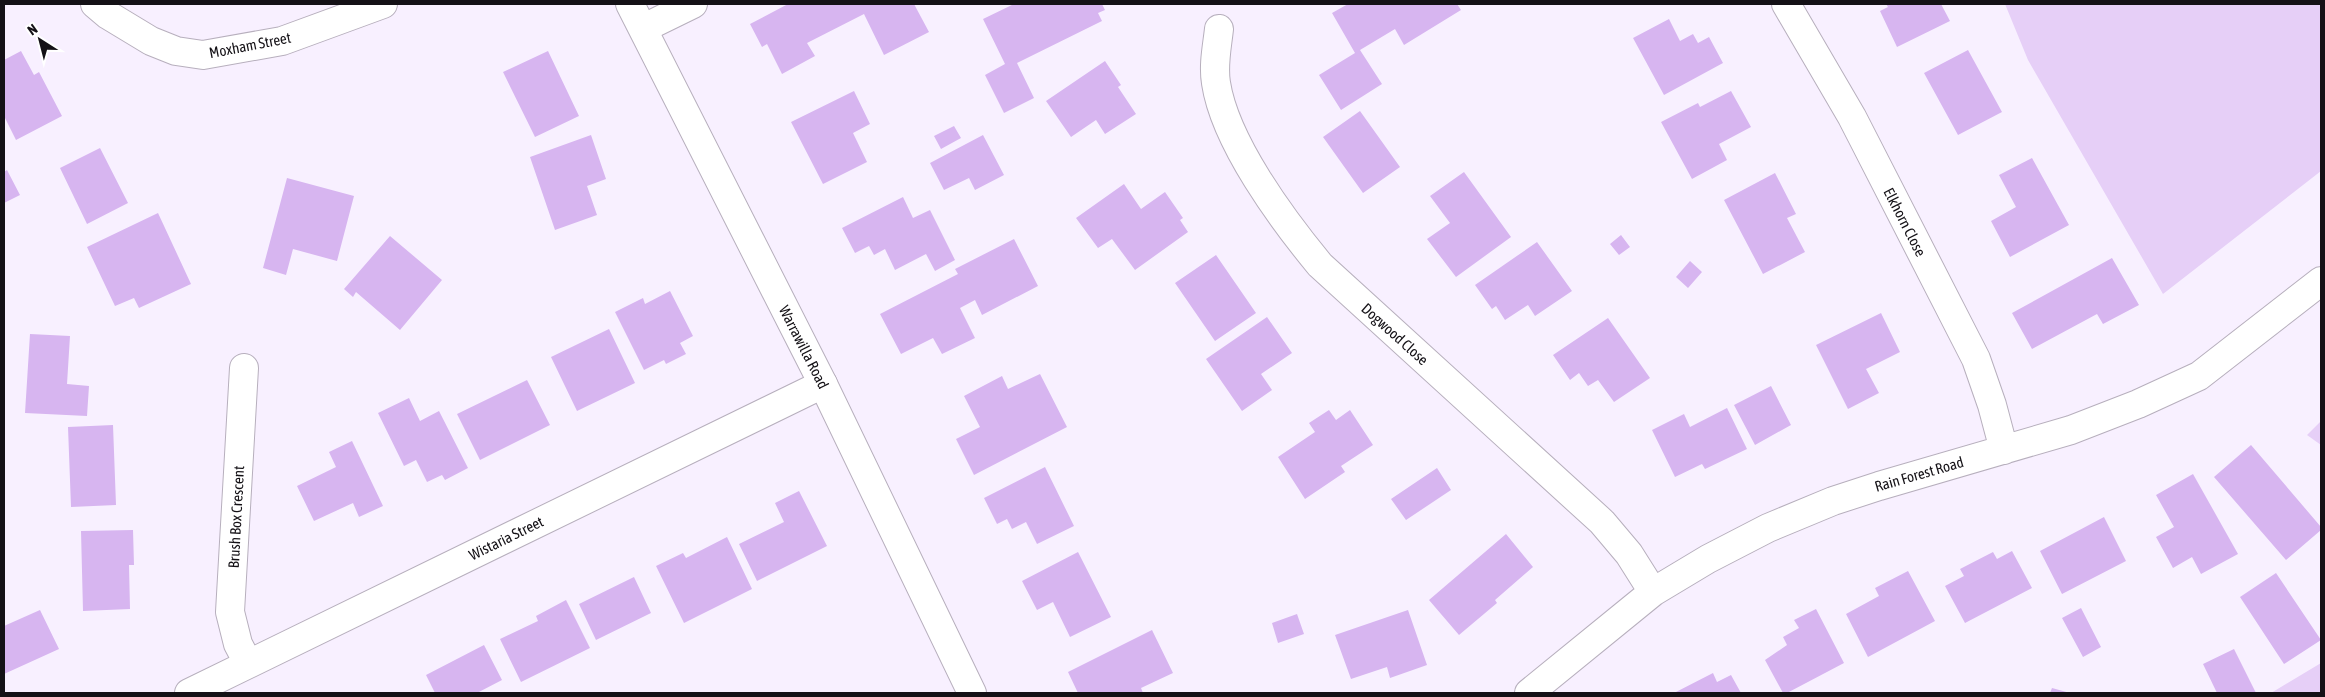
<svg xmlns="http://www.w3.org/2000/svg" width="2325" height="697" font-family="'Asap Condensed',sans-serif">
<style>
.green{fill:#e6cff7}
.building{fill:#d7b5f0}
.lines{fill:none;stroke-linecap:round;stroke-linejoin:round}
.street-casing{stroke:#b7afbd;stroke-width:30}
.secondary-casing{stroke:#b7afbd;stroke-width:30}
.street{stroke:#fff;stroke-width:28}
.secondary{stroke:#fff;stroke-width:28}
.labels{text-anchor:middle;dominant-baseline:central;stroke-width:4;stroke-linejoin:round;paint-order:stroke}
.street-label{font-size:15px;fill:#141116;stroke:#fff}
</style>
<rect width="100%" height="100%" fill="#f8f0ff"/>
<path class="green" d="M2005 4H2321V171L2163 294 2028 60Z
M2321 421V445L2307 435Z
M2321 663V693H2271Z"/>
<path class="building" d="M788 4H914L929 32 884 55 864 14 807 43 815 56 782 74 767 44 762 47 750 24Z
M1014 4H1102L1105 10 1098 13 1102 21 1017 63 1034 98 1004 113 985 75 1005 64 983 19Z
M1348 4H1457L1461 10 1404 45 1395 29 1360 50 1382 84 1341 110 1319 75 1355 53 1332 13Z
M1886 4H1941L1950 21 1897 47 1880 11 1888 7Z
M1669 19 1680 41 1693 34 1698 43 1709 37 1723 63 1664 95 1633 38Z
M1968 50 2002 112 1958 135 1924 73Z
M21 51 34 75 39 72 62 116 16 140 4 116V60Z
M548 51 579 116 535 137 503 72Z
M1105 61 1121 85 1118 87 1136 114 1105 134 1096 120 1071 137 1046 101Z
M854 91 870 124 853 133 867 162 823 184 791 122Z
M1731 91 1751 127 1719 144 1727 160 1692 179 1661 122 1698 103 1700 107Z
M1360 111 1400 167 1363 193 1323 137Z
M954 126 961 138 941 149 934 136Z
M591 135 606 179 587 186 597 215 555 230 530 157Z
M983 135 1004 175 975 190 969 178 944 190 930 163Z
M100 148 128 203 87 224 60 168Z
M2032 158 2069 225 2010 257 1991 221 2016 207 1999 175Z
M7 170 20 195 4 203V172Z
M1464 172 1511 237 1456 277 1427 239 1450 223 1430 196Z
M1775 173 1796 214 1787 218 1805 252 1763 274 1724 200Z
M287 178 354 196 337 261 293 249 286 275 263 268Z
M1124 184 1141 209 1165 192 1183 218 1180 220 1188 232 1135 270 1112 239 1098 248 1076 218Z
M903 197 913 218 930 210 955 260 935 271 926 254 895 270 885 249 874 255 869 246 855 253 842 228Z
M158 213 191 284 139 308 134 298 115 306 87 247Z
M1621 235 1630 247 1619 255 1610 244Z
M390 236 442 280 400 330 356 292 353 297 344 289Z
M1014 239 1038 286 982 315 975 300 960 308 975 338 942 354 933 338 901 354 880 314 958 274 955 269Z
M1537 242 1572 291 1535 316 1528 305 1505 320 1496 306 1492 309 1475 285Z
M1216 255 1256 313 1215 341 1175 283Z
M2112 258 2139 305 2103 324 2097 314 2032 349 2012 313Z
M1690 261 1702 272 1688 288 1676 277Z
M670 291 693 336 680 343 686 354 666 364 664 360 644 370 615 312 643 298 645 304Z
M1881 313 1900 352 1866 369 1879 393 1848 409 1816 345Z
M1267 317 1292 353 1261 374 1272 390 1242 411 1206 359Z
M1608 318 1650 378 1614 402 1598 380 1588 386 1579 373 1570 380 1553 355Z
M609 329 635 383 577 411 551 357Z
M30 334 70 336 67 384 89 386 87 416 25 413Z
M1040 374 1067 427 974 475 956 439 980 427 964 396 1002 376 1008 389Z
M527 380 550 425 480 460 457 414Z
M1771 386 1791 425 1755 445 1734 405Z
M409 398 420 421 439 411 468 468 445 480 442 475 427 482 416 460 404 466 378 413Z
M1727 408 1747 449 1705 469 1702 464 1675 477 1652 430 1684 414 1690 427Z
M1329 410 1336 420 1350 410 1373 445 1341 466 1345 472 1305 499 1278 457 1315 432 1309 423Z
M113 425 116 505 71 507 68 427Z
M352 441 383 506 359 517 353 503 314 521 297 486 336 467 329 452Z
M2251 445 2321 527V530L2286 560 2214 477Z
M1045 467 1074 526 1037 544 1026 522 1012 529 1007 519 997 524 984 498Z
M1437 468 1451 490 1406 520 1391 499Z
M2193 474 2238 554 2201 574 2192 557 2173 568 2156 537 2174 527 2156 495Z
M799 491 827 546 757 581 739 544 784 522 775 503Z
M2104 517 2126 561 2062 594 2040 551Z
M133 530 134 565H129L130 609 83 611 81 531Z
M1506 534 1533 567 1495 600 1497 603 1459 635 1429 600Z
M727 537 752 589 684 623 656 566 683 553 686 558Z
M2012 551 2032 588 1965 623 1945 586 1964 576 1960 569 1993 552 1997 559Z
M1078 552 1111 617 1070 637 1053 602 1037 610 1022 581Z
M1908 571 1935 621 1868 657 1846 614 1879 596 1875 588Z
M2276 573 2321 640 2284 664 2240 597Z
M634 577 651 613 596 640 579 604Z
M566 600 590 648 521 682 500 639 538 621 536 616Z
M2081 608 2101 647 2083 657 2062 618Z
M1816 609 1844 663 1787 693H1783L1765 660 1787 645 1783 637 1799 628 1794 620Z
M40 610 59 649 4 674V626Z
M1408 610 1427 665 1390 678 1387 667 1351 679 1335 635Z
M1297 614 1304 634 1278 643 1272 623Z
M1152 630 1173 673 1141 688 1143 693H1078L1068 672Z
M484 645 502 680 477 693H435L426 675Z
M2234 649 2256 693H2217L2203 664Z
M1713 673 1717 682 1731 675 1741 693H1674Z
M2052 688 2070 693H2050Z"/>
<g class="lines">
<g class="street-casing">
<path id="street" d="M1786 4 1852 117 1976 359 1992 405 2004 450
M644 28 693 4
M1219 29C1217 47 1213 65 1216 83 1225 142 1282 219 1320 265L1602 522 1629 554 1653 592
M244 368 230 612 238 644 248 663
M189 693 823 384
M1529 693 1653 592 1708 559 1768 528 1833 501 1879 486 2071 430 2138 404 2199 376 2321 281"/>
</g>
<g class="secondary-casing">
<path id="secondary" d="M95 4 108 15 151 41 176 51 203 55 282 41 383 4
M630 4 823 384 972 693"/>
</g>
<use href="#street" class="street"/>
<use href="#secondary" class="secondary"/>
</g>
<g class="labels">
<g class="street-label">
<text transform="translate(250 45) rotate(-11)">Moxham Street</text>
<text transform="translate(1905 222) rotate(63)">Elkhorn Close</text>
<text transform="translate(1395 334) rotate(42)">Dogwood Close</text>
<text transform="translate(804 347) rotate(63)">Warrawilla Road</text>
<text transform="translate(1919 474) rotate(-16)">Rain Forest Road</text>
<text transform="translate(236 517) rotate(-87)">Brush Box Crescent</text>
<text transform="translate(506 538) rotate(-26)">Wistaria Street</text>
</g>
</g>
<rect width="2325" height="697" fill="none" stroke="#141116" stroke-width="10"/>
<g transform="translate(40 40) rotate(324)" stroke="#ffffff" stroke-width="4" paint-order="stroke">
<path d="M0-4L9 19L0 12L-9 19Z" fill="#141116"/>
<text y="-8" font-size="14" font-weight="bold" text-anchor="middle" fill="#141116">N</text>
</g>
</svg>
